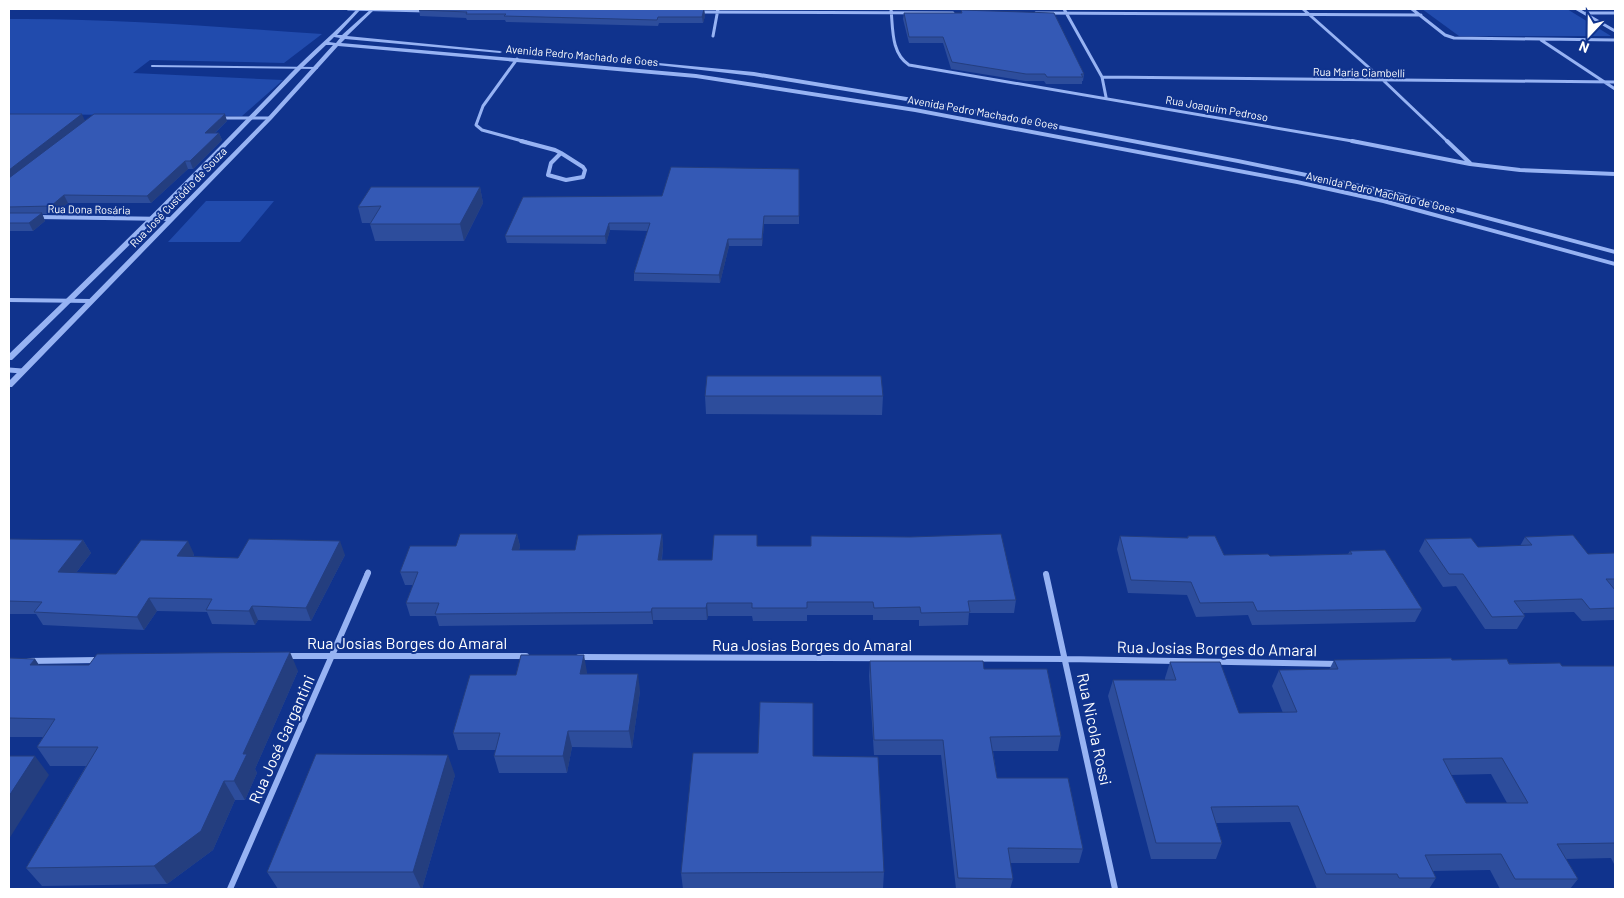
<svg xmlns="http://www.w3.org/2000/svg" width="1624" height="898" font-family="Barlow,sans-serif">
<style>
.green{fill:#214bad}
.lines{fill:none;stroke-linecap:round;stroke-linejoin:round}
.service{stroke:#97b3f3;stroke-width:2}
.minor-far3{stroke:#97b3f3;stroke-width:3}
.minor-far2{stroke:#97b3f3;stroke-width:4}
.minor-far1{stroke:#97b3f3;stroke-width:5}
.minor{stroke:#97b3f3;stroke-width:6}
.tertiary{fill:#97b3f3;fill-rule:evenodd}
.wall{fill:#2d4d9c;fill-rule:evenodd}
.shaded-wall{fill:#243e7f}
.building{fill:#3459b5;stroke:#243e7f;fill-rule:evenodd}
.labels{text-anchor:middle;dominant-baseline:central;stroke-width:4;stroke-linejoin:round;paint-order:stroke}
.far-street-label{font-size:11px;fill:#fff;stroke:#10338d}
.near-street-label{font-size:16px;fill:#fff;stroke:#10338d}
</style>
<rect width="100%" height="100%" fill="#10338d"/>
<path class="green" d="M1422 9H1567L1611 36H1459Z
M9 19C113 18 218 27 322 34L284 63 150 60 133 73 283 80 242 116 9 114Z
M206 201H274L240 242H168Z"/>
<g class="lines">
<path class="service" d="M152 66 317 68"/>
<path class="minor-far3" d="M348 9 425 11
M891 9C893 29 891 53 909 65L1358 142
M1064 9 1102 77 1106 97
M1303 9 1384 81 1448 142
M1412 9 1445 35 1454 38 1615 40
M1577 9 1615 31
M699 12 953 13
M1036 13 1421 15
M1586 13H1615
M713 36 718 9
M1541 40 1615 89
M517 59 483 106 476 125 482 130 526 142
M1102 77 1615 82
M220 118H270"/>
<path class="minor-far2" d="M521 141 555 150 561 153
M1352 141 1470 164 1520 170 1615 174
M1447 141 1470 163
M561 153 583 167 585 170 583 177 566 180 548 175 551 163Z
M38 217 170 219
M9 300 91 301"/>
<path class="minor-far1" d="M9 370 22 371
M367 574 368 572"/>
<path class="minor" d="M1046 574 1115 889
M287 656H526
M579 657 1066 659 1338 664
M29 661 98 660
M230 889 368 573"/>
<path class="tertiary" d="M357 9H361L337 35H342L371 9H375L347 36 500 51 502 52 500 53 345 39 341 43 696 74 915 108 1297 180 1384 199 1615 262V266L1383 203 1297 184 915 112 696 78 338 46 272 119 12 387H9V381L268 117 333 45H326L302 68 155 220 12 360H9V354C104 263 198 170 289 75 311 52 336 32 357 9ZM334 37 340 38 336 43 329 42Z
M523 52 648 62 754 72 937 102 1238 159 1394 191 1615 250V254L1393 195 1238 163 937 106 754 76 648 64 521 54V53Z"/>
</g>
<path class="wall" d="M704 9 705 16 703 23H659L658 26 506 22 505 20H467L466 18 420 16 419 10Z
M961 10 1084 74 1083 81H1082V84H1046L1044 81H1025L951 69 943 43H909L903 19 904 13H961Z
M9 114 85 120 227 121 215 133H219L222 140 193 169H188L151 203H68L54 214H42L45 221 33 231H9Z
M799 169V224H764L762 246H729L720 283 634 281V273L648 231 610 230 606 244 507 243 505 236 662 196Z
M480 187 483 203 464 241H375L370 224 371 223H362L358 207Z
M705 396H883L882 415 706 414Z
M517 534 520 546 519 550H575L662 534 663 547 662 560H712L758 546 1016 600 1014 613H969L968 625 919 626V620H873V615H807V621H753L752 616H708L707 620H653V624L439 626 436 616H410L406 603 413 585H405L400 572 456 546Z
M1120 536 1187 538 1188 536 1224 555 1270 556 1348 554 1350 551 1422 609 1415 622 1252 625 1248 615 1196 617 1187 595 1128 593 1117 549Z
M1525 537 1588 554 1615 553V620L1582 621 1574 612 1523 613 1525 616 1517 629H1485L1456 586 1443 587 1419 551 1425 539 1478 547 1520 546Z
M9 539 83 540 91 553 76 573 116 574 194 554 193 557 238 558 345 555 311 621 258 620 255 625 212 624 207 612 157 611 144 630 43 625 36 614H9Z
M9 658 35 659 39 665 298 671 255 769 257 773 245 800H235L213 850 167 884 42 886 26 868 86 766H50L37 747 43 737H9Z
M1334 660H1452L1562 666H1615V866L1611 858 1566 859 1578 879 1570 889H1500L1490 870 1433 871 1436 878 1429 889H1317L1290 822 1216 823 1222 843 1216 859H1151L1108 696 1113 680H1165V678L1170 662 1239 713H1283L1272 686 1279 670H1329ZM1491 774 1507 803H1466L1451 775Z
M870 661 984 669 1061 736 1058 751H993L997 778 1083 849 1079 863H1010L1013 879 1010 889H956L941 755H874L869 676Z
M587 672V674L640 691 632 748 572 747 567 773H499L494 756 496 750H458L453 733 516 675Z
M813 756 884 872 883 889H683L681 873Z
M455 775 422 889H278L267 872Z"/>
<path class="shaded-wall" d="M704 9 705 16 703 23 702 17Z
M82 114 85 121 9 180V170Z
M225 114 227 121 207 140 205 133Z
M219 133 222 140 193 169 190 161Z
M185 161 188 169 151 203 147 196Z
M480 187 483 203 464 241 460 224Z
M64 195 68 203 54 214 51 206Z
M42 213 45 221 33 231 29 223Z
M764 216V224L762 246V239Z
M609 223 610 230 606 244 605 236Z
M728 239 729 246 720 283 719 275Z
M517 534 520 546 515 563 512 550Z
M662 534 663 547 660 573 658 560Z
M83 540 91 553 66 586 58 572Z
M188 541 194 554 184 570 177 556Z
M340 541 345 555 311 621 306 608Z
M149 598 157 611 144 630 137 617Z
M707 603 708 616 707 620 706 608Z
M252 606 258 620 255 625 249 611Z
M652 608 653 620V624L651 612Z
M290 652 298 671 255 769 257 773 245 800 234 781 243 754Z
M584 655 587 672 584 691 580 674Z
M35 659 47 678 30 665Z
M638 674 640 691 632 748 629 731Z
M568 731 572 747 567 773 563 756Z
M448 755 455 775 422 889H421L413 872Z
M35 756 49 775 9 839V796Z
M224 781 235 800 213 850 167 884 154 866Z"/>
<path class="building" d="M704 9 702 17H658L657 20 504 16 506 14H466L467 12 419 10Z
M961 10 1054 13 1084 74H1081L1083 77H1047L1045 74H1026L952 62 943 37H909L904 13H962Z
M9 114H82L9 170Z
M94 114H225L205 133H219L190 161H185L147 196 64 195 51 206 9 207V199L10 198H9V178Z
M671 167 799 169V216H764L762 239H728L719 275 634 273 650 223H609L605 236H505L523 197 662 196Z
M371 187H480L460 224H370L381 206 358 207Z
M9 213H42L29 223H9Z
M707 376H881L883 396H705Z
M460 534H517L512 550H575L578 535 662 534 658 560H712L714 535H757V546H811V536L910 537 1001 534 1016 600 968 601 970 612 921 613 920 607 874 608 873 602H807V608H752V603H707L706 608H652L651 612 435 614 439 603H406L418 572H400L410 546H456Z
M1573 535 1588 554 1615 553V579H1606L1615 590V608L1590 609 1582 599 1514 601 1525 616 1492 617 1463 574H1449L1425 539 1471 538 1478 547 1532 545 1525 537Z
M1120 536 1188 538V536H1215L1224 555 1268 554 1270 556 1352 554 1350 551 1385 550 1422 609 1257 611 1253 602 1200 603 1191 582 1131 580Z
M9 539 83 540 58 572 116 574 141 540 188 541 177 556 238 558 249 539 340 541 306 608 252 606 249 611 206 610 212 599 149 598 137 617 34 612 42 602 9 601Z
M290 652 243 754H247L234 781H224L201 831 154 866 26 868 98 747H37L55 719 9 718V658L35 659 30 665H89L97 654Z
M521 655H584L580 674H638L629 731H568L563 756H494L500 733H453L470 675H516Z
M1451 658 1452 660 1507 659 1509 664 1560 663 1562 666H1615V843L1557 844 1578 879H1515L1501 854 1425 855 1436 878H1399L1397 874H1326L1298 806 1211 807 1222 843H1156L1113 680H1176L1170 662H1220L1239 713 1297 712 1279 670 1338 669 1334 660ZM1502 758 1528 803H1466L1443 759Z
M870 661H983L984 669H1047L1061 736 990 737 997 778H1068L1083 849 1008 848 1013 879 958 878 943 740H874Z
M760 702 813 703V756L878 757 884 872 681 873 693 753H758Z
M316 754 448 755 413 872H267Z
M9 756H35L9 796Z"/>
<g class="labels">
<g class="far-street-label">
<text transform="translate(582 55) rotate(5)">Avenida Pedro Machado de Goes</text>
<text transform="translate(1359 72) rotate(1)">Rua Maria Ciambelli</text>
<text transform="translate(1217 108) rotate(10)">Rua Joaquim Pedroso</text>
<text transform="translate(983 112) rotate(10)">Avenida Pedro Machado de Goes</text>
<text transform="translate(1381 192) rotate(13)">Avenida Pedro Machado de Goes</text>
<text transform="translate(178 197) rotate(-46)">Rua José Custódio de Souza</text>
<text transform="translate(89 209) rotate(1)">Rua Dona Rosária</text>
</g>
<g class="near-street-label">
<text x="407" y="642">Rua Josias Borges do Amaral</text>
<text x="812" y="644">Rua Josias Borges do Amaral</text>
<text transform="translate(1217 648) rotate(1)">Rua Josias Borges do Amaral</text>
<text transform="translate(1095 729) rotate(78)">Rua Nicola Rossi</text>
<text transform="translate(281 739) rotate(-66)">Rua José Gargantini</text>
</g>
</g>
<rect width="1624" height="898" fill="none" stroke="#ffffff" stroke-width="20"/>
<g transform="translate(1589 35) rotate(202)" stroke="#10338d" stroke-width="4" paint-order="stroke">
<path d="M0-4L9 19L0 12L-9 19Z" fill="#ffffff"/>
<text y="-8" font-size="14" font-weight="bold" text-anchor="middle" fill="#ffffff">N</text>
</g>
</svg>
